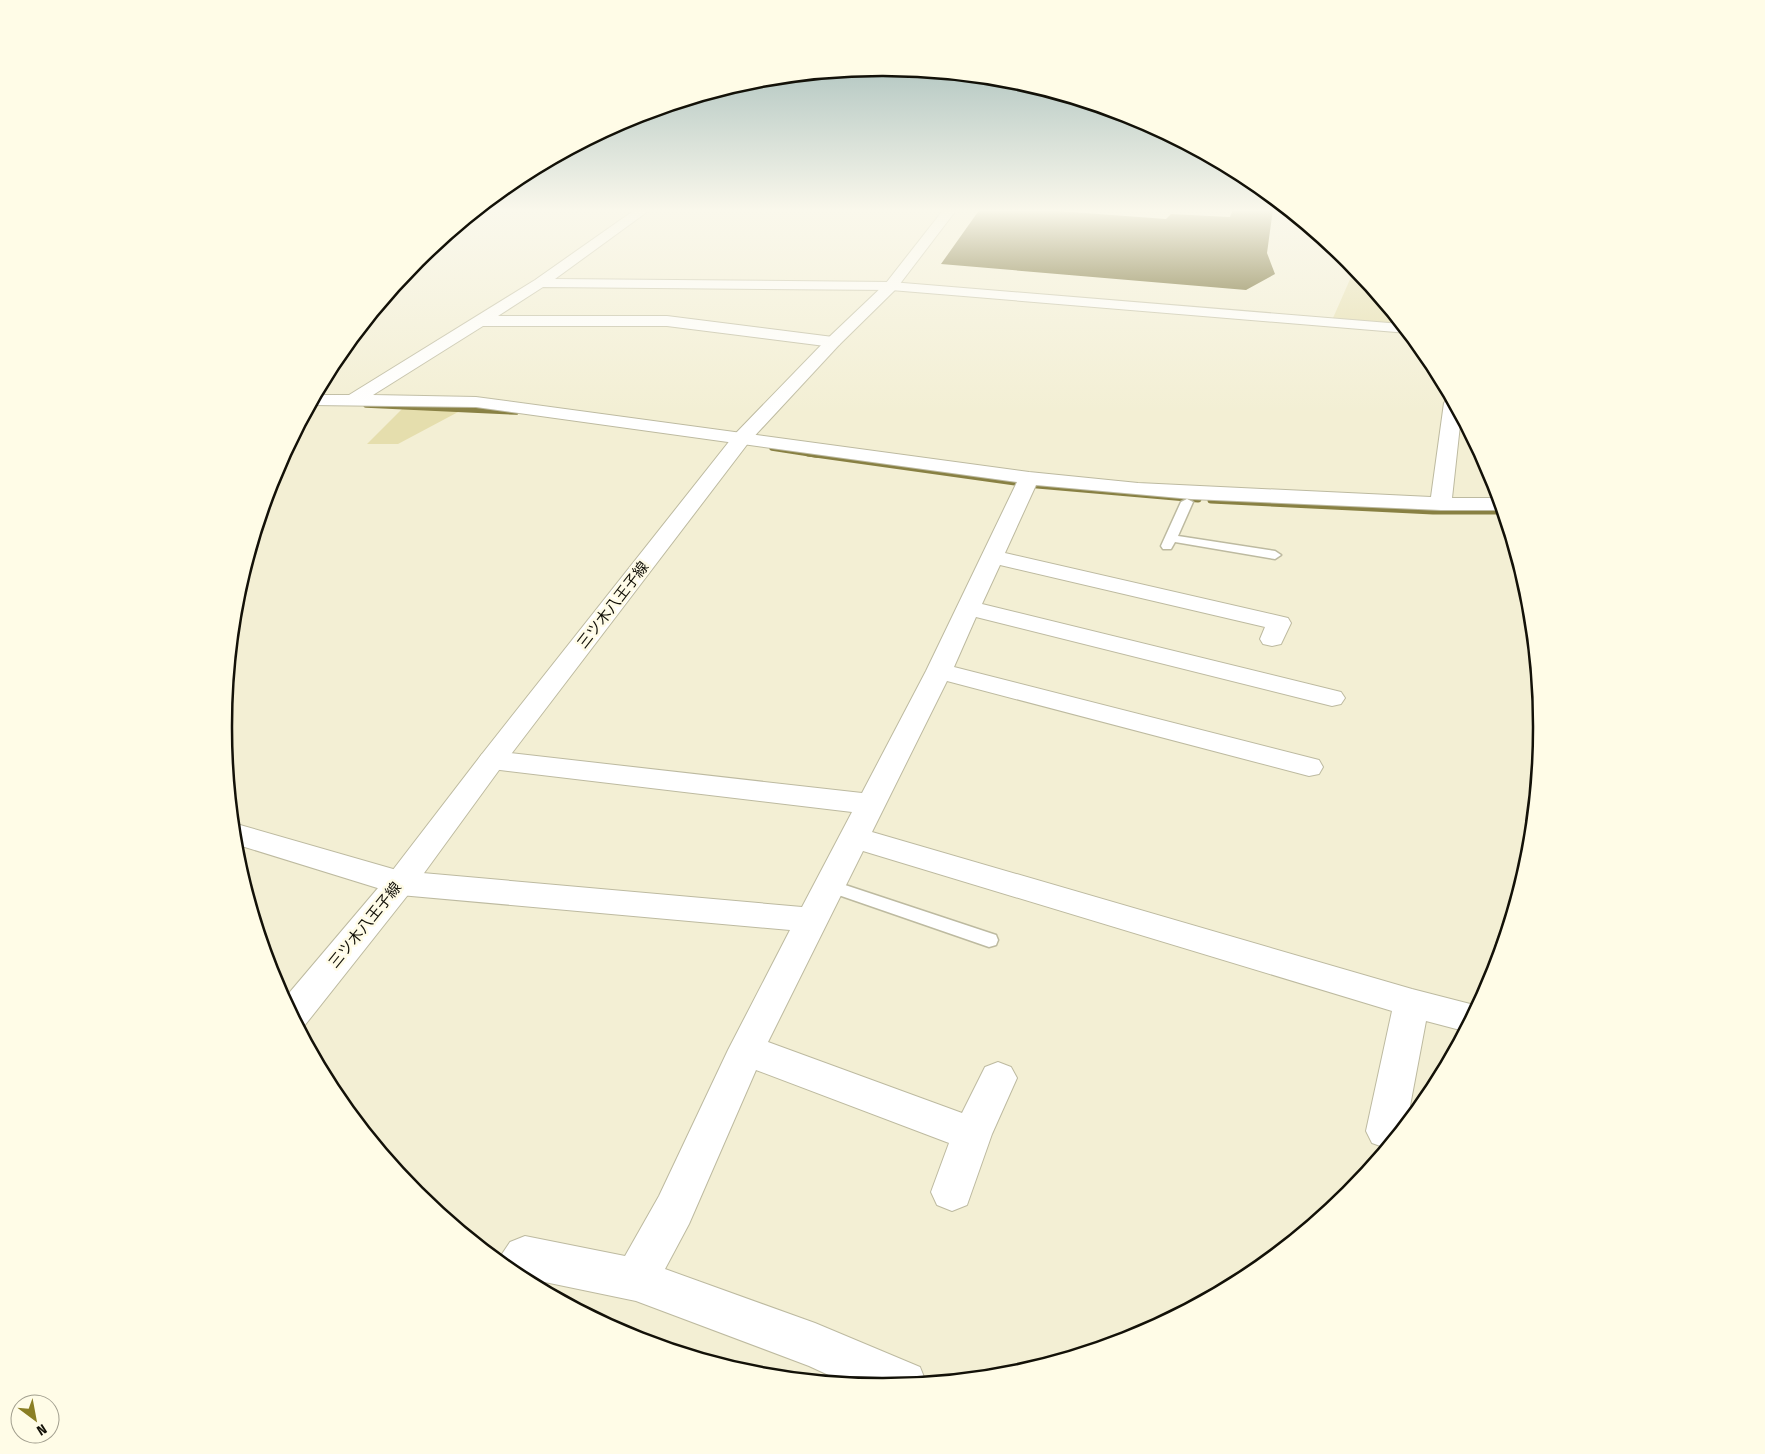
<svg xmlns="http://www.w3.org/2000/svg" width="1765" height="1454" font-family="'Fira Sans Condensed','Noto Sans JP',sans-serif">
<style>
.green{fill:#e5dead}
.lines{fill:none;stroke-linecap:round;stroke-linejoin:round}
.stream-far1{stroke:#888043;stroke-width:5.5}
.stream{stroke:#888043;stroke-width:7}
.building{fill:#504700}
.lane-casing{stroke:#bdbaa0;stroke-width:3}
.street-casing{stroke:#bdbaa0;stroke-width:2}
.secondary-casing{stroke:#bdbaa0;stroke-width:2}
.lane{fill:#fff;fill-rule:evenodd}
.street{fill:#fff;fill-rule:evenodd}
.secondary{fill:#fff;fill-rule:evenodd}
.labels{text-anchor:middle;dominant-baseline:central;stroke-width:5;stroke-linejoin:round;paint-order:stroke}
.street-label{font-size:15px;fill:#131108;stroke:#fffce7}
.rim{fill:none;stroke:#131108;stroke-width:2.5}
</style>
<rect width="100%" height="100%" fill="#f3efd4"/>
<path class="green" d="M1355 268 1401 325 1333 318Z
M403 408 460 411 398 444H367Z"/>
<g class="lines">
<path class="stream-far1" d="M366 405 516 412
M772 448 817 455"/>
<path class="stream" d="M808 453 1037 485 1198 499
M1211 500 1433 511H1503"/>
</g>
<path class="building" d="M980 209H1031L1166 219 1171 214 1230 217 1233 209H1273L1267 253 1275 274 1246 290 941 264Z"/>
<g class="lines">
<g class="lane-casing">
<path id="lane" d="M1187 499 1193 502 1178 536 1275 551 1281 555 1275 559 1175 542 1171 549H1163L1161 546 1181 502Z
M830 880 996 935 998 940 996 945 989 947 824 890 821 886 824 882Z"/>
</g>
<g class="street-casing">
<path id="street" d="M636 209H651L555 279 891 282 1401 324 1408 333 891 290 543 287 498 316H667L833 337 839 339 841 342 839 345 833 347 667 326H483L373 395 476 397 1029 472 1138 483 1431 497 1444 403 1447 399 1451 398 1461 416 1452 498H1499L1503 510H1441L1191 499 1036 485 1005 553 1288 618 1291 623 1281 644 1272 646 1263 644 1260 639 1265 627 1000 565 982 604 1341 692 1345 698 1341 704 1332 706 976 617 954 667 1319 760 1323 767 1319 774 1309 776 947 681 872 832 1412 989 1478 1006 1464 1031 1426 1021 1407 1122 1386 1148 1372 1143 1366 1131 1392 1011 863 851 768 1042 962 1113 985 1067 998 1062 1011 1067 1017 1078 992 1134 967 1205 952 1211 937 1205 931 1192 949 1143 756 1070 689 1224 665 1269 815 1323 920 1367 926 1382 882 1386 846 1383 809 1366 636 1301 535 1280 532 1284 516 1275 498 1260 510 1242 525 1236 625 1256 659 1196 728 1050 790 930 400 895 235 844 233 823 400 871 802 907 852 812 492 769 482 766 478 760 482 754 492 751 862 793 926 671 1017 482 476 407 311 405 316 395H349L535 280Z"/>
</g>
<g class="secondary-casing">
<path id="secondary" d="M944 209H957L896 289 839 345 749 442 502 766 411 891 305 1025 299 1027 284 999 389 875 482 754 735 434 827 339 886 283Z"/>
</g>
<use href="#lane" class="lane"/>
<use href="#street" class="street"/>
<use href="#secondary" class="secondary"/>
</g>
<linearGradient id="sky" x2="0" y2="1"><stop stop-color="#95b2b0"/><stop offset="0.51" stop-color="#faf8ec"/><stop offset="1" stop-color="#faf8ec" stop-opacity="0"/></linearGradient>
<rect width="1765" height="413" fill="url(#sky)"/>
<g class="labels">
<g class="street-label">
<text transform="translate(613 605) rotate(-52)">三ツ木八王子線</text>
<text transform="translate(365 925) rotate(-51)">三ツ木八王子線</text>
</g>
</g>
<path d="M0 0H1765V1454H0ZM882 76H883A650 650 0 0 1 1533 726V728A650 650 0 0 1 883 1378H882A650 650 0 0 1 232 728V726A650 650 0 0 1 882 76Z" fill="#fffce7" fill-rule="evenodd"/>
<path class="rim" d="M882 76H883A650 650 0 0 1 1533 726V728A650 650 0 0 1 883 1378H882A650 650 0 0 1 232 728V726A650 650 0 0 1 882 76Z"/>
<g transform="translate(35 1419) rotate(148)"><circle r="24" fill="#fffce7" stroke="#a19e8e"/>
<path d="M0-4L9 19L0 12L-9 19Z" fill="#8a7e24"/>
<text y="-8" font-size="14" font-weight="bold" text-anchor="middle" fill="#131108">N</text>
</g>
</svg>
